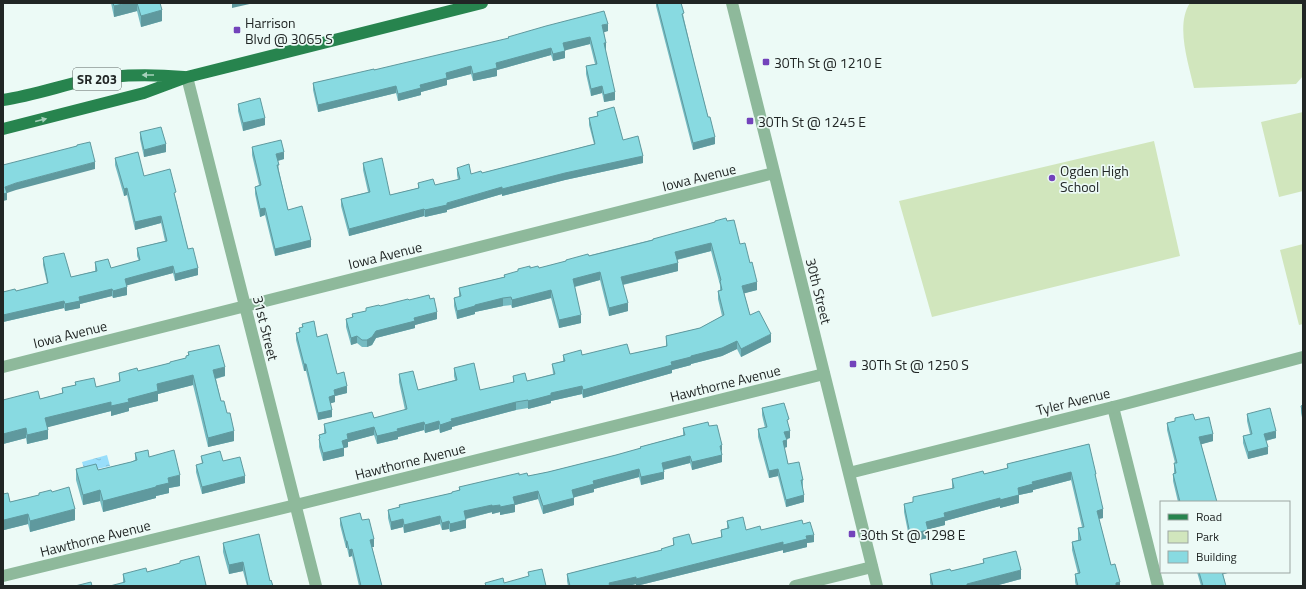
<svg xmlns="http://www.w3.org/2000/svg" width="1306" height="589" font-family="'Titillium Web',sans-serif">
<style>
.green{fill:#d1e6bd}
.water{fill:url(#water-ripples)}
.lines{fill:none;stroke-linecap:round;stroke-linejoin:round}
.minor{stroke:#8eb99b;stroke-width:12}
.tertiary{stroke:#8eb99b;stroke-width:12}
.primary{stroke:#27844e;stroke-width:12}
.wall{fill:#75bbc2}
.shaded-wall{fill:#5f999e}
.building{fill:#88dae1;stroke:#5f999e}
.oneway{fill:#a7d1bb}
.poi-dot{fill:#7343bb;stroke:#ecfaf6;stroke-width:1.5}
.labels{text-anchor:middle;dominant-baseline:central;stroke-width:3.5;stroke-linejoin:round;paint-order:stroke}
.shield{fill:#ecfaf6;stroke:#5e6664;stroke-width:1}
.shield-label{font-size:13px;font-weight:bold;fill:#212625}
.poi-label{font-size:14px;fill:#212625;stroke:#ecfaf6;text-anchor:start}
.street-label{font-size:14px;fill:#212625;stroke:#ecfaf6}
</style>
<defs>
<pattern id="water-ripples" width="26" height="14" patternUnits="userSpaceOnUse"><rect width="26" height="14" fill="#98defb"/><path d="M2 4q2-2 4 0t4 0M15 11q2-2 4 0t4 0" fill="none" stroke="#83bed7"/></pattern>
</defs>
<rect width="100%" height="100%" fill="#ecfaf6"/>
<path class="green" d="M1190 3H1303V76L1296 84 1194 88C1189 65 1175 25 1190 3Z
M1303 112V191L1279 197 1261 122Z
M1154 141 1180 256 932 317 899 201Z
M1303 244V324L1299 325 1280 250Z"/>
<path class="water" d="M107 455 110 466 85 472 82 462Z"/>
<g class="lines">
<path class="minor" d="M187 77 316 586
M3 367 774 173
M1113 407 1158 586
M3 576 316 500 824 374
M795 586 872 567"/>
<path class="tertiary" d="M732 3 877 586
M849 473 1121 405 1303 357"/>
<path class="primary" d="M3 100C30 96 57 87 83 81 117 74 150 74 184 77
M3 129 144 93 187 77 482 3"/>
</g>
<path class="wall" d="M111 3H160L162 21 141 27 137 11 114 17Z
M656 3H681L684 19 695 66 715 144 693 150 656 6Z
M608 31 604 32 606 50H605L615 100 604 102 602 93 591 96 586 74V66L595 64 590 44 564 50 565 58 553 61 551 55 497 70V76L473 81 471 74 447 80V85L421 92V95L398 101 396 93 318 112 313 90V83L374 70Z
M238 104 265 125 243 131 238 111Z
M597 112 643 163 565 180 502 196V194L447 210V212L425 217 424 216 349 236 341 206V199L368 192 363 170V163L390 195 418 188V183L435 185 458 180 457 175V168L471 174 482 173 594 144 589 125V118L597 116Z
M140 132 166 152 144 157 140 139Z
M252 147 284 159 278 161 279 171 288 210 311 247 275 256 265 215 260 217 255 194V187L259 185 252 155Z
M115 158 144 176 176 200 188 249 198 275 175 281 173 273 126 285 127 295 113 298 112 296 80 304V308L65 311 64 308 3 322V292L16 291 47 283 43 265V258L71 277 95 271V262L111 268 139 261 137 256V248L165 241 161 223 135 230 127 195 124 196 115 165Z
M727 221 740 244 757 290 744 293 750 315 771 342 741 357 737 349 722 356 691 364V365L672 370V373L583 398 582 394 551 401V403L528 409V408L516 410 459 425 452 427V429L440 433 439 429 425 433 424 430 398 437V439L377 444 374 435 348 442V447L344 448V456L323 461 319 447V435L324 433V424L374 418 405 410 399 382V374L418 390 455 380 454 376V368L480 390 513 383V376L527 381 553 374 552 364 563 361V355L630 354 666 346V336L700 328 722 316 718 299V291H720V285L711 251 677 260 678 271 623 285 628 311 609 316 600 280 575 287 581 323 559 328 551 298 512 308 511 305 503 306 475 312V314L457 319 454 306V298L459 297V288L504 277V275L518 272V269L539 268Z
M409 300 437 319 415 325V328L376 338 372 345 367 347H362L357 343 351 345 346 327V319L352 318V314L366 311V308L380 306Z
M302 324 317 337 347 393 335 396V402L330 403 332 417 318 420 306 371H304L296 340V333L299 332V328L302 327Z
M188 352 225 376 216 379 221 401 234 441 208 447 193 385 158 394V401L129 408V411L111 416V411L47 427 48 439 27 444 26 438 3 444V400L40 399 62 393V388L75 385V382L96 387 119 382V373L138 371 170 363 186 358 188 356Z
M1303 405V422L1301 413V406Z
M762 408 789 427 790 438 786 439 787 447 784 448 788 464 803 480V487H802L804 502 786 507 778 476 769 478 758 437V429L765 428 762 415Z
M1247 414 1276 438 1266 441 1268 454 1248 459 1243 443V436L1250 434 1247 421Z
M1175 418 1195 420 1213 441 1201 444 1217 502H1178L1173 481V474L1174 473V463H1175L1167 430V423L1175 421Z
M709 426 722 453V462L692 470 690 463 664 470V479L641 485 639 477 594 489V492L574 497V505L543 514 538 499 515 505V512L500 515V512L492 514V512L466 519V528L450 532 449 529 442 530 440 524 404 533 403 527 391 530 388 518V510L399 507V505L452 493 459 490V487L519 475 528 476 548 472 640 449V447L683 435V428Z
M1089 444 1103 518 1099 519 1111 565 1120 586H1076L1075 582V574H1078L1072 550V542L1078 540V528L1082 527 1071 480 1033 490V492L1019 495V503L1000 508V506L945 521V525L928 529V538L910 542 904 512V504L913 502V497L952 489V479L984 474 1007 468V464Z
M135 453 149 457 180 486 169 488V493L156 496V498L103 512 100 501 83 505 76 480V469L98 470 131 462 135 460Z
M201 456 223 461 245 483 202 494 196 472V465L202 464Z
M52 492 75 520 30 532 28 524 4 530V533H3V494L10 502Z
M340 518 362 520 374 547H372L382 586H359L352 556 349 557 347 548H346L340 525Z
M727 521 746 530H761L803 524 814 542 807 543V547L783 553V550L636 586V584L628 586H568L567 581V574L661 550 673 545V538L692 544 721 537V530L727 528Z
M223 543 270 581 273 586H247L243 571 229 574 223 552Z
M983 559 1021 579 995 586H931L930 583V574L951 571 983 563Z
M180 561 206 586 123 583V574L147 572 180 563Z
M1197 572H1231L1223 574 1226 586H1201Z"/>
<path class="shaded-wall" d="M127 3H137V11L114 17V6Z
M232 3H254L232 8Z
M162 10V21L141 27V16Z
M608 24V31L602 33V25Z
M590 37V44L563 51V43Z
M604 43H606V50H604Z
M551 48V55L497 70V76L473 81V74L496 63Z
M565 51V58L553 61V54Z
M471 66V74L447 80V85L421 92V95L398 101V94L420 85 446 73Z
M396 86V93L318 112V105Z
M602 86V93L591 96V89Z
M615 92V100L604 102V95Z
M265 118V125L243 131V123Z
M715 137V144L693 150V143Z
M166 144V152L144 157V150Z
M284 152V159L276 161V154Z
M643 156V163L565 180 502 196V189L565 173Z
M95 162V169L16 190 7 193V200L3 201V194L5 187 16 183Z
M502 187V194L447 210V212L425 217V210Z
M127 188V195L124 196V189Z
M265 208V215L260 217V209Z
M424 209V216L349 236V229Z
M161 216V223L135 230V222Z
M311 240V247L275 256V249Z
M711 243V251L675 260V252Z
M678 263V271L621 285V277Z
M173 266V273L125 286V279Z
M198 268V275L175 281V274Z
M600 272V280L573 287V279Z
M757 282V290L742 294V286Z
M127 287V295L113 298V291Z
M112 289V296L80 304V308L65 311V304L79 297Z
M551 290V298L512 308V300Z
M503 298V306L475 312V314L457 319V311L475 305Z
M64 301V308L3 322V315Z
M628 303V311L609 316V308Z
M437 312V319L415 325V328L376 338 372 345 367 347V340L376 331 414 318Z
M581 315V323L559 328V320Z
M771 334V342L741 357V349Z
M357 336V343L351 345V338Z
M737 341V349L722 356 691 364V365L672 370V373L583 398V390Z
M304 364H306V371H304Z
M225 367V376L213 379V370Z
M193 375V385L158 394V401L129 408V411L111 416V406L128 399 157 384Z
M347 386V393L335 396V402L329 404V397L334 390Z
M582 386V394L551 401V403L528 409V401L551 393Z
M111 402V411L45 428V418Z
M516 402V410L459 425 452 427V429L440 433V425L451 419 459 417Z
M332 410V417L318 420V413Z
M439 421V429L425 433V425Z
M424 422V430L398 437V439L377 444V436L397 429Z
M374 427V435L348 442V447L344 448V456L323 461V453L342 441 347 434Z
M26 428V438L3 444V434Z
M48 430V439L27 444V435Z
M234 431V441L208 447V438Z
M790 431V438L784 440V432Z
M1276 431V438L1264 441V434Z
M1213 434V441L1199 445V437Z
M787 440V447L783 448V441Z
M722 445V453L720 446Z
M1268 447V454L1248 459V452Z
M722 455V462L692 470V462Z
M690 456V463L662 470V463Z
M639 469V477L594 489V492L572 498V490L593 481Z
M778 469V476L769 478V471Z
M664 472V479L641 485V477Z
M1071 472V480L1033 490V492L1019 495V503L1000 508V500L1018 488 1032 482Z
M180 475V486L169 488V493L156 496V498L103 512V501L156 486 168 478Z
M245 476V483L202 494V487Z
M100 490V501L83 505V495Z
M538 491V499L515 505V512L500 515V507L513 497Z
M804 495V502L786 507V500Z
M574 498V505L543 514V506Z
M1000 498V506L945 521V525L926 530V522L944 513Z
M492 505V512L464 519V511Z
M500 505V512L492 514V506Z
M75 509V520L30 532V521Z
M1103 509V518L1097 519V511Z
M28 514V524L4 530V533H3L4 520Z
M440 516V524L404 533V525Z
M403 519V527L391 530V522Z
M466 520V528L450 532V524Z
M449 521V529L442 530V523Z
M928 530V538L910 542V534Z
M814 535V542L807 543V547L783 553V545L806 536Z
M374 539V547H370V540Z
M346 541H347V548H346Z
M783 542V550L636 586V579Z
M352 549V556L349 557V550Z
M243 562V571L229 574V565Z
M1021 570V579L995 586H967V584Z
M1221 572H1231L1221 575Z
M636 577V584L628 586H605L609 583Z
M1120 582V586H1116V583Z"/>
<path class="building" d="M113 3H127L114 6Z
M137 3H160L162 10 141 16Z
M657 3H681L684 13 682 14 695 66 708 117H710L715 137 693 143Z
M604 11 608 24 602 25 606 43H604L615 92 604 95 602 86 591 89 586 66 597 64 590 37 563 43 565 51 553 54 551 48 496 63 497 68 473 74 471 66 446 73 447 78 420 85 421 88 398 94 396 86 318 105 313 83 374 69V70L509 38 508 37 546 26Z
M260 98 265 118 243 123 238 104Z
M614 107 623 140 638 136 643 156 565 173 502 189V187L447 203V205L425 210 424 209 349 229 341 199 370 192 363 163 382 158 390 195 419 188 418 183 433 179 435 185 460 179 457 168 469 164 471 174 481 171 482 173 595 144 589 118 598 116 597 112Z
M161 127 166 144 144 150 140 132Z
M281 140 284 152 276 154 279 165H277L288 210 302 206 311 240 275 249 265 208 260 209 255 187 261 185 252 147Z
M90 142 95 162 16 183 5 187 7 193 3 194V165L77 146V145Z
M138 152 144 176 170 169 176 192 174 193 188 249 193 248 198 268 175 274 173 266 125 279 127 287 113 291 112 289 79 297 80 301 65 304 64 301 3 315V292L15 289 16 291 48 283 43 258 44 257 64 253 71 277 97 271 95 262 108 259 111 268 140 260 137 248 167 241 161 216 135 222 127 188 124 189 115 158Z
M726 218 727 221 734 220 740 244 745 243 750 263 752 262 757 282 742 286 750 315 759 311 771 334 741 349 737 341 722 348 691 356V357L671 362 672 365 583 390 582 386 551 393V395L528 401V400L516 402 459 417 451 419 452 421 440 425 439 421 425 425 424 422 397 429 398 431 377 436 374 427 347 434 348 439 342 441 344 448 323 453 319 439 320 438 319 435 326 433 324 424 372 412 374 418 407 409 399 374 413 371 418 390 457 380 454 368 474 363 480 390 514 382 513 376 525 373 527 381 555 374 552 364 565 361 563 355 581 350 582 355 627 344 630 354 667 346 666 336 700 328 724 315 718 291 722 290 720 281 721 280 711 243 675 252 678 263 621 277 628 303 609 308 600 272 573 279 581 315 559 320 551 290 512 300 511 297 503 298 475 305V306L457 311 454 298 461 296 459 288 505 277 504 275 518 271V269L530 266V268L538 266 539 268 566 261V260L588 254 589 256 653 240V239L715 222V221Z
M429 295 430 299 434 298 437 312 414 318 415 321 376 331 372 337 367 340H362L357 336 351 338 346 319 353 317 352 314 366 311V308L379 305 380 306 408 299 409 300Z
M314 321 317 337 327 334 337 374 344 372 347 386 334 390 335 395 329 397 332 410 318 413 306 364H304L296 333 300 332 299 328 303 327 302 324Z
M219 345 225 367 213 370 221 401H224L227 413H230L234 431 208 438 193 375 157 384 158 391 128 399 129 402 111 406V402L45 418 48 430 27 435 26 428 3 434V400L38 391 40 399 63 393 62 388 76 385 75 382 94 378 96 387 120 381 119 373 137 368 138 371 170 363V362L186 358V356L189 355 188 352Z
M784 403 789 419 787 420 790 431 784 432 787 440 783 441 788 464 799 462 803 480H801L804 495 786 500 778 469 769 471 758 429 767 427 762 408Z
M1303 405V415L1301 406Z
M1270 408 1276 431 1264 434 1268 447 1248 452 1243 436 1252 434 1247 414Z
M1193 414 1195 420 1209 417 1213 434 1199 437 1217 502H1180L1173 474 1176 473 1174 463H1177L1167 423 1175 421V418Z
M708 422 709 426 717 425 722 445 720 446 722 455 692 462 690 456 662 463 664 472 641 477 639 469 593 481 594 484 572 490 574 498 543 506 538 491 513 497 515 504 500 507V505L492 506V505L464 511 466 520 450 524 449 521 442 523 440 516 404 525 403 519 391 522 388 510 400 507 399 505 452 493V492L460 490 459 487 519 473V475L527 473 528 476 548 472 616 455 641 448 640 447 685 435 683 428Z
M1089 444 1096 474H1095L1103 509 1097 511 1111 565 1115 564 1120 582 1116 583V586H1077H1078L1075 574 1080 573 1072 542 1081 540 1078 528 1084 527 1071 472 1032 482 1033 484 1018 488 1019 495 1000 500V498L944 513 945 517 926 522 928 530 910 534 904 504 913 502V497L954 488 952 479 983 471 984 474 1008 468 1007 464Z
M148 450 149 457 174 450 180 475 168 478 169 483 156 486V487L103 501 100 490 83 495 76 469 96 464 98 470 131 462 137 460 135 453Z
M220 451 223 461 240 457 245 476 202 487 196 465 203 463 201 456Z
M69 487 75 509 30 521 28 514 4 520V522L3 523V494L8 493 10 502 39 495V493L51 490 52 492Z
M360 513 362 520 369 519 374 539 370 540 382 586H361L352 549 349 550 347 541H346L340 518Z
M743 517 746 530 760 526 761 530 802 520 803 524 810 522 814 535 806 536 807 539 783 545V542L636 579V577L609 583 610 585 605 586H570L567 574 662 550 661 549 674 545 673 538 689 534 692 544 722 537 721 530 729 528 727 521Z
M259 534 270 581 271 580 273 586H248L243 562 229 565 223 543Z
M1016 551 1021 570 967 584V586H933L930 574 950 569 951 571 984 563 983 559Z
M199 556 206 585 203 586H110L125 582 123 574 146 568 147 572 180 563V561Z
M542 569 546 586H486L485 583 503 578 504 583 529 576 528 572Z
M1199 572H1222L1226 586H1203Z
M91 582 92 586H75Z"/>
<defs><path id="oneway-solid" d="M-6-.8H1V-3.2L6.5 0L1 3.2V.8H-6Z"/></defs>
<g class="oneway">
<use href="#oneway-solid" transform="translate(148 75) rotate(180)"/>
<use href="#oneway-solid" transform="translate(41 120) rotate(-14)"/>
</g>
<g class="poi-dot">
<rect x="233" y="26" width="8" height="8" rx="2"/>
<rect x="762" y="58" width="8" height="8" rx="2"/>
<rect x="746" y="117" width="8" height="8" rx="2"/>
<circle cx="1052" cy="178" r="4"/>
<rect x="849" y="360" width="8" height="8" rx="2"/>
<rect x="848" y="530" width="8" height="8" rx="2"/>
</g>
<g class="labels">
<rect class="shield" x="73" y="68" width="48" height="22" rx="3"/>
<g class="shield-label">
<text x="97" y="79">SR 203</text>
</g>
<g class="poi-label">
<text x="245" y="22">Harrison<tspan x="245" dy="16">Blvd @ 3065 S</tspan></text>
<text x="774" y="62">30Th St @ 1210 E</text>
<text x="758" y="121">30Th St @ 1245 E</text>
<text x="1060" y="170">Ogden High<tspan x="1060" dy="16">School</tspan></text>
<text x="861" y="364">30Th St @ 1250 S</text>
<text x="860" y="534">30th St @ 1298 E</text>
</g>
<g class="street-label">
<text transform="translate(699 177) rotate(-14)">Iowa Avenue</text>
<text transform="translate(385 255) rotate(-14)">Iowa Avenue</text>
<text transform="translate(819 291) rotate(76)">30th Street</text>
<text transform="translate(266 328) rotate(76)">31st Street</text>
<text transform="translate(70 334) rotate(-14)">Iowa Avenue</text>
<text transform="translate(725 383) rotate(-14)">Hawthorne Avenue</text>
<text transform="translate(1073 401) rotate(-14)">Tyler Avenue</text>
<text transform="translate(410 461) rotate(-14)">Hawthorne Avenue</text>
<text transform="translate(95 538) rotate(-14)">Hawthorne Avenue</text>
</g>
</g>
<rect width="1306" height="589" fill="none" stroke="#212625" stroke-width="8"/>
<rect x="1160" y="501" width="130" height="72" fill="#ecfaf6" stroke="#9ba5a2"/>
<rect x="1168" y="514" width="20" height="6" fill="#27844e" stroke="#9ba5a2"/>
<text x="1196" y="521" font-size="12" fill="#212625">Road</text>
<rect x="1168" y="531" width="20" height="12" fill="#d1e6bd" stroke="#9ba5a2"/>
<text x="1196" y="541" font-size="12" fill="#212625">Park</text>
<rect x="1168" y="551" width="20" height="12" fill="#88dae1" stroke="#9ba5a2"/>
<text x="1196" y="561" font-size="12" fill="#212625">Building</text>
</svg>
